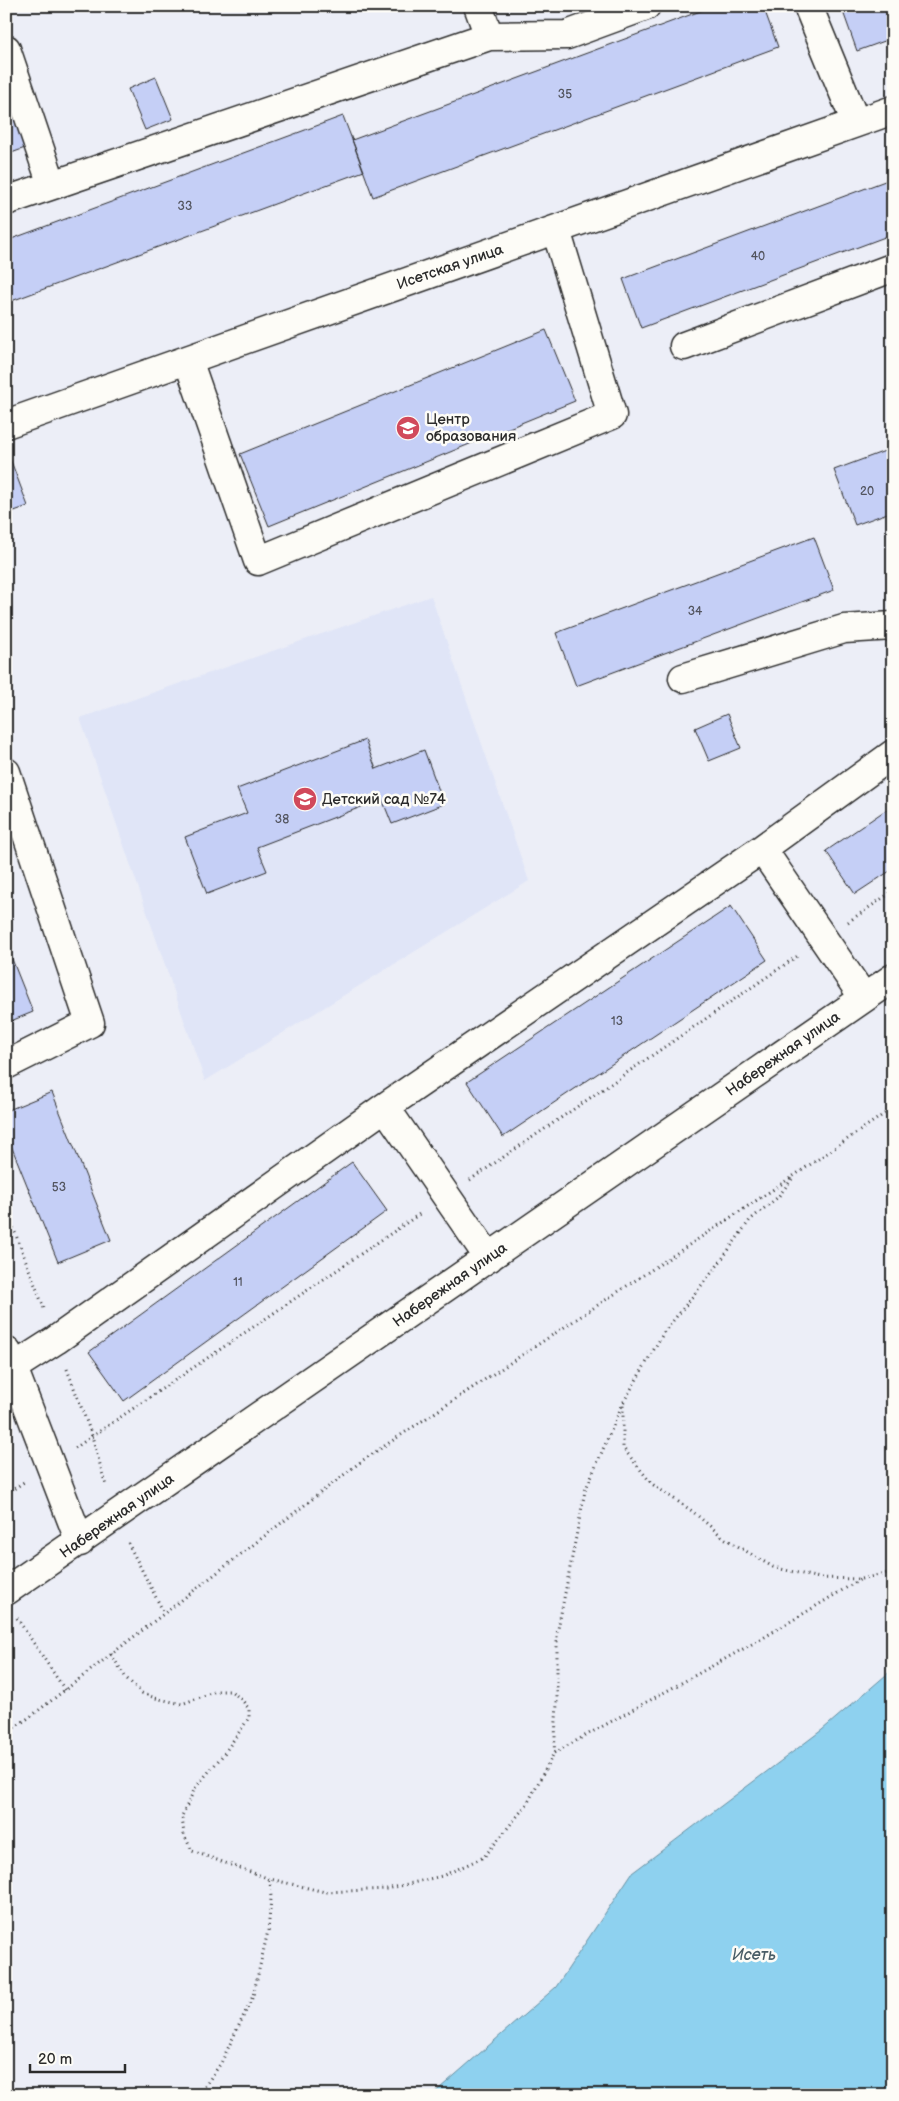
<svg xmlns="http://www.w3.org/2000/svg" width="899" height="2101" font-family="'Balsamiq Sans',sans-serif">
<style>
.built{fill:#e0e5f7}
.water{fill:#8ed1ef;stroke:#668fa1}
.building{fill:#c5cff6;stroke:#2b2b2b}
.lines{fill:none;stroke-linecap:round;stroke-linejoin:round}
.minor-casing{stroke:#2b2b2b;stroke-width:31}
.path{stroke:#2b2b2b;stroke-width:3;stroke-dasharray:1 4;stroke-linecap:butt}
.minor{stroke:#fdfcf7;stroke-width:28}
.labels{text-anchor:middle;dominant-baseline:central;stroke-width:5;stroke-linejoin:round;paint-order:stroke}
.number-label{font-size:12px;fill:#52545e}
.street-label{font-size:15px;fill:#2b2b2b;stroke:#fdfcf7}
.poi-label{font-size:15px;fill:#2b2b2b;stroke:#fdfcf7;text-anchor:start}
.water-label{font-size:16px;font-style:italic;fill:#495d66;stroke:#fdfcf7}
</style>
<rect width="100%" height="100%" fill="#eceef7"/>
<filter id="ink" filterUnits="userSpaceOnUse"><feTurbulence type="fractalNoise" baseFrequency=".02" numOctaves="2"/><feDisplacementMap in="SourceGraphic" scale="10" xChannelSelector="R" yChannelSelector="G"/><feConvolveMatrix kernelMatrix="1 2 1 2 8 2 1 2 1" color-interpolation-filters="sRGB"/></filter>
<g filter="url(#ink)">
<path class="built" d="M431 596 529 881 205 1081 80 718Z"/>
<path class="water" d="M893 1669V2095H432L556 1987 632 1873 822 1730Z"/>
<path class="building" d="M714 6H763L778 47 373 197 352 140Z
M841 6H893V38L857 51Z
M156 77 173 119 145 130 128 89Z
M6 96 25 148 6 155Z
M343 116 364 171 6 303V241Z
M893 178V234L641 328 623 279Z
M546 330 575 401 269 526 240 454Z
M6 448 28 506 6 514Z
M893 448V511L855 525 834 470Z
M814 537 834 590 576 686 556 633Z
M727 714 741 748 709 761 695 728Z
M365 740 376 769 424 750 444 804 392 824 382 799 257 847 267 871 207 894 185 837 247 813 237 789Z
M893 805V869L855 894 826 851Z
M731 906 767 960 503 1137 467 1082Z
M6 944 33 1012 6 1023Z
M52 1092 111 1240 58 1262 6 1133V1111Z
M352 1162 387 1211 124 1401 89 1352Z"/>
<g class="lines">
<g class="minor-casing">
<path id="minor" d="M478 6 489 36
M808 6 856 123
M6 49 52 185
M6 201 489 36 567 35 646 6
M684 346 889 269 893 271
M188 360 258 561 612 415 556 230
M6 424 893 110
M683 678 844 629 893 626
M6 772 90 1023 6 1065
M762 849 893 754
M385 1107 489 1258
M7 1352 80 1542
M6 1372 56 1340 385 1107 762 849 864 998
M6 1591 893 978"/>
</g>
<path class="path" d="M848 922 893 891
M792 1179 778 1197 750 1220 717 1266 664 1332 623 1403V1448L652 1484 692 1511 724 1538 773 1567 819 1578 861 1579 893 1572
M470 1180 799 955
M6 1209 45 1311
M67 1369 92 1436 106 1486
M75 1448 421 1213
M6 1494 24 1482
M128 1543 164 1613
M17 1618 65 1690
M111 1654 126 1678 142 1693 155 1698 182 1704 216 1691H231L242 1700 249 1709V1718L223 1755 195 1788 182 1816 184 1835 192 1851 270 1879 325 1892 387 1889 442 1876 484 1857 527 1804 554 1753 557 1704V1634L585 1491 623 1403
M6 1733 30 1717 363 1460 795 1175 893 1108
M554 1753 763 1638 861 1579
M199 2095 221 2063 253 1996 268 1931 271 1899 270 1879"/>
<use href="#minor" class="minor"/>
</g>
</g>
<defs>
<g id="university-disc" transform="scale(1.25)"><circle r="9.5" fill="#d1495b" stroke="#fdfcf7"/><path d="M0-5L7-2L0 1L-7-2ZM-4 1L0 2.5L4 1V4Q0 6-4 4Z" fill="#fff"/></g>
<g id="school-disc" transform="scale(1.25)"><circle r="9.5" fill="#d1495b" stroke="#fdfcf7"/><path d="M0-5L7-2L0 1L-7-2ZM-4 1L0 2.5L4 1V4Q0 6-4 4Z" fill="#fff"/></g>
</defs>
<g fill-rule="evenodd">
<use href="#university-disc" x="408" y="428"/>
<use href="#school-disc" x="305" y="799"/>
</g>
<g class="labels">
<g class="number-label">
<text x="565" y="94">35</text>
<text x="185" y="206">33</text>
<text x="758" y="256">40</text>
<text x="867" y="491">20</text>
<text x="695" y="611">34</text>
<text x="282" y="819">38</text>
<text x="617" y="1021">13</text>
<text x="59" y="1187">53</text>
<text x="238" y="1282">11</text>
</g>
<g class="street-label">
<text transform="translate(450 267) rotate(-19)">Исетская улица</text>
<text transform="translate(783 1054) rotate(-35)">Набережная улица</text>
<text transform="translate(450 1285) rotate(-35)">Набережная улица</text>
<text transform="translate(117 1516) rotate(-35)">Набережная улица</text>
</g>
<g class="poi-label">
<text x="426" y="419">Центр<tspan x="426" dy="17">образования</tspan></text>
<text x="322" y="799">Детский сад №74</text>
</g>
<g class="water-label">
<text x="754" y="1955">Исеть</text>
</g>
</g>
<rect width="899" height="2101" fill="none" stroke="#fdfcf7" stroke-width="25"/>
<rect x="12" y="12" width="874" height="2076" fill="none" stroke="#2b2b2b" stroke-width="2" filter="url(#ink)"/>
<path d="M30 2064v8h95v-8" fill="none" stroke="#2b2b2b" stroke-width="2.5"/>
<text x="38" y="2064" font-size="15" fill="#2b2b2b" stroke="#fdfcf7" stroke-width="4" paint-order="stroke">20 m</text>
</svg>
